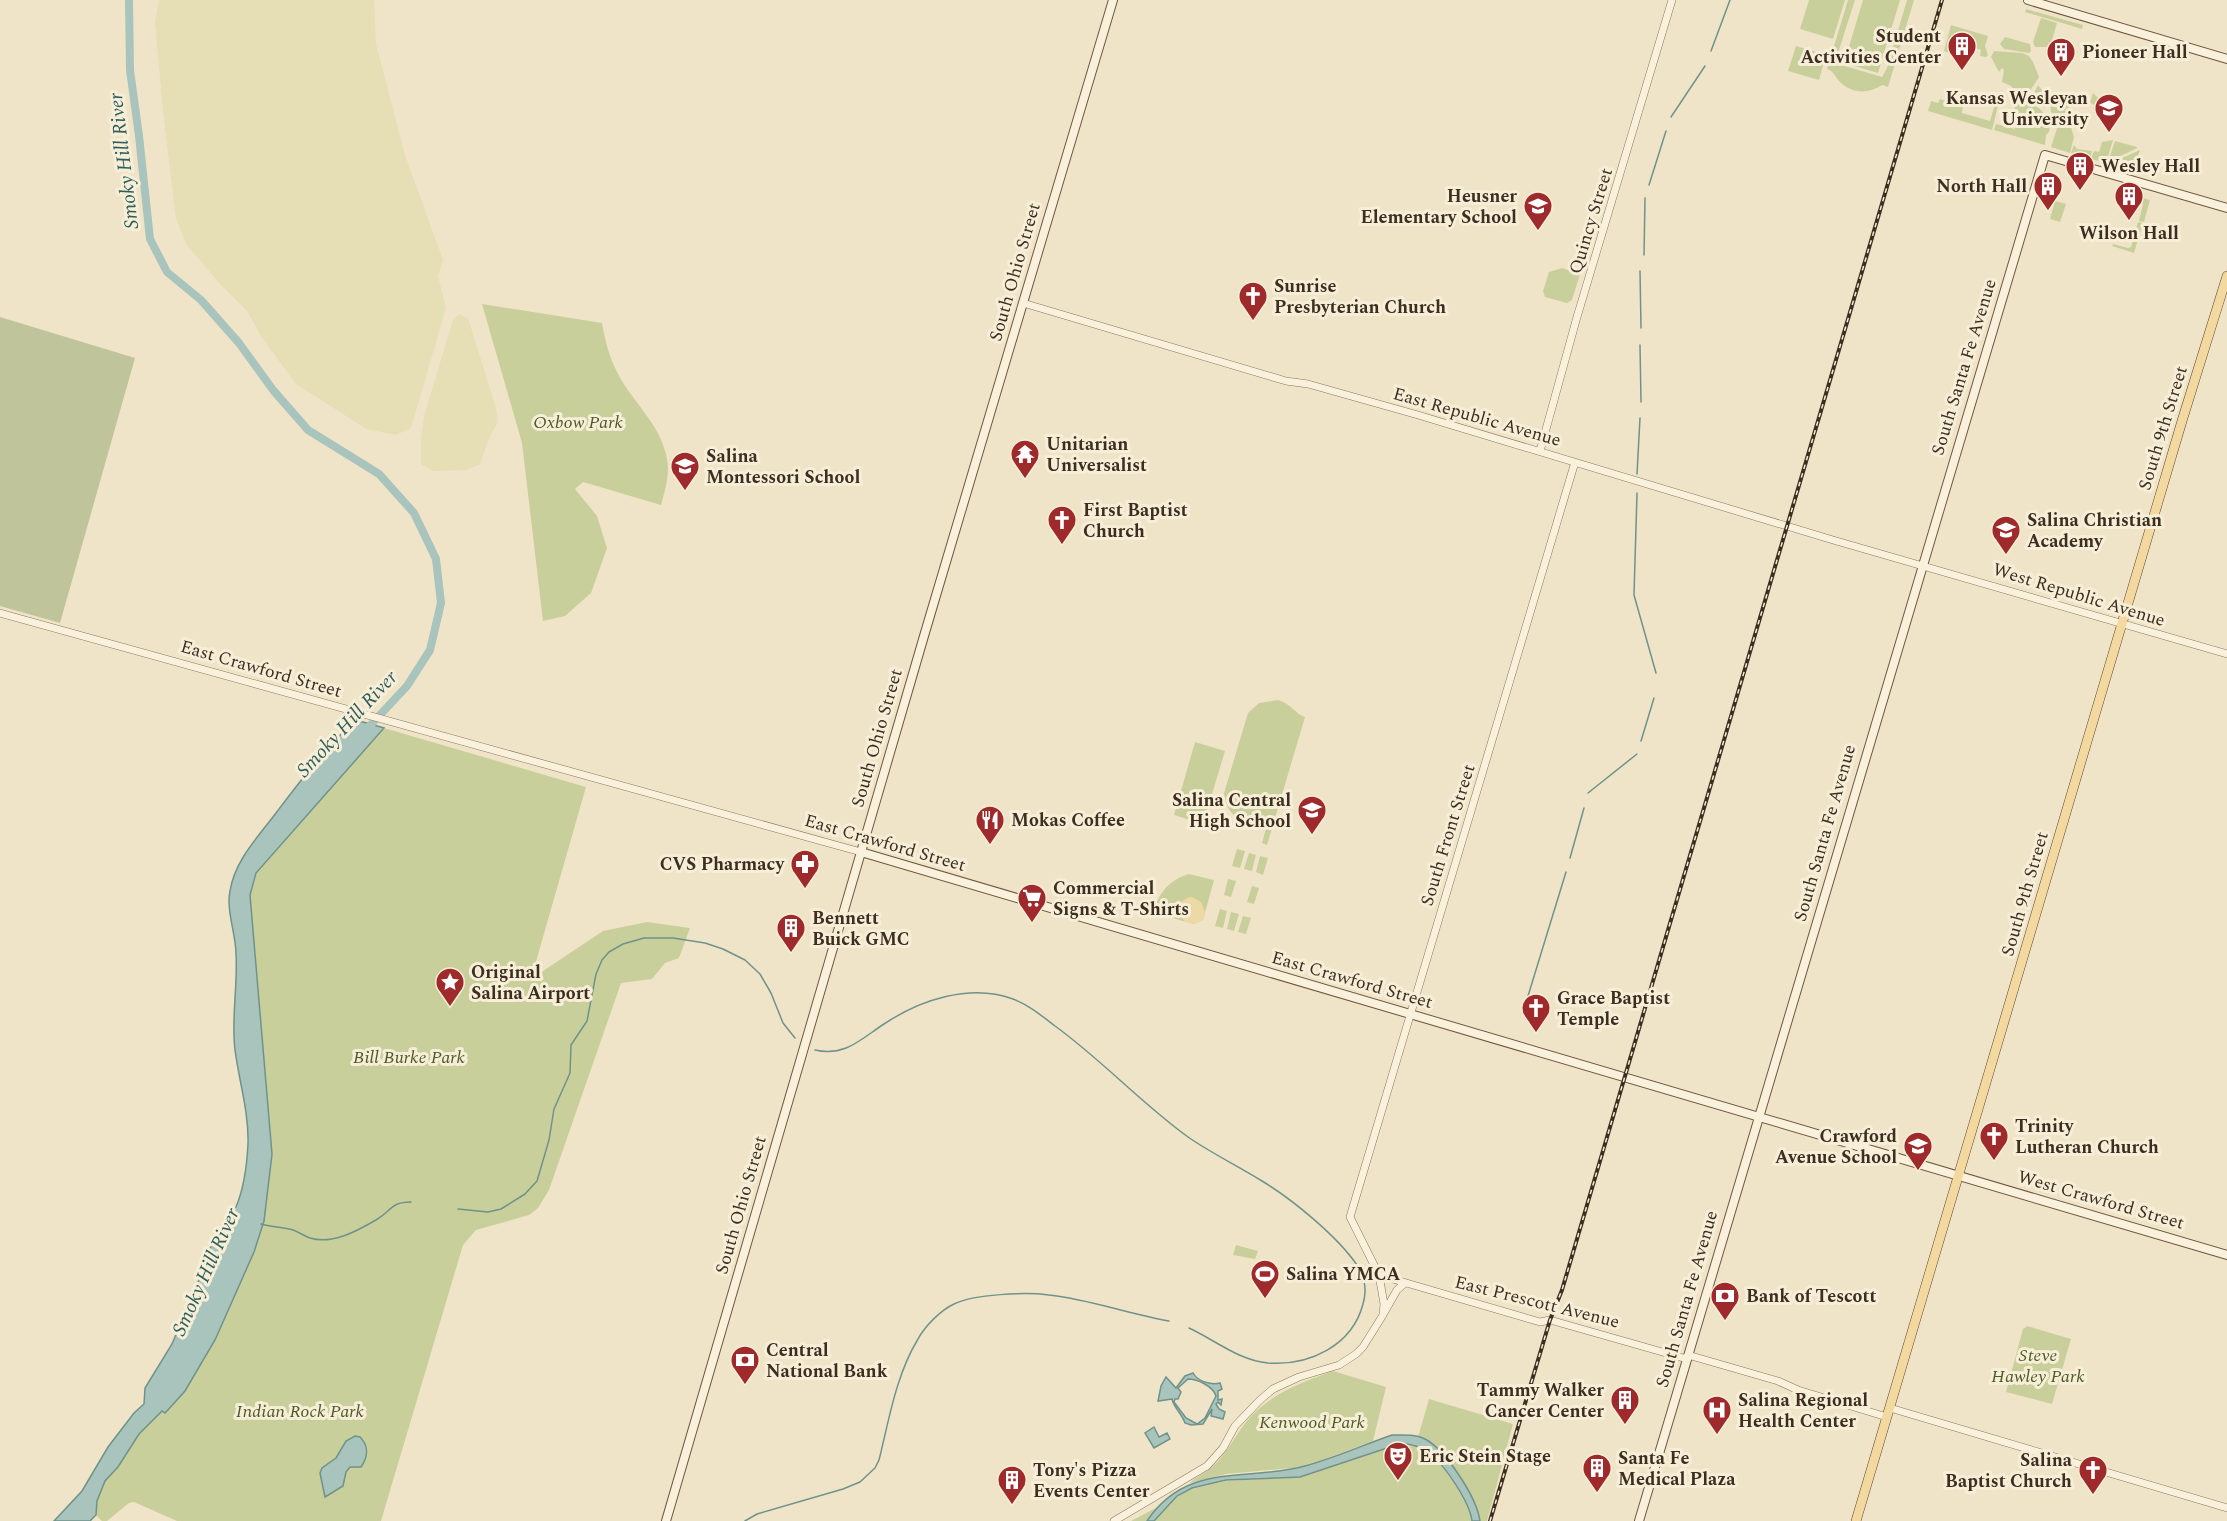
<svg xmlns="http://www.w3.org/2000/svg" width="2227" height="1521" font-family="Spectral,serif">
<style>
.farmland{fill:#e6deb5}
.green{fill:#c9cf9b}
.sand{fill:#ecd9a5}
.cemetery{fill:#bfc49a}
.water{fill:#a9c4bc;stroke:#6f938a;stroke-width:1.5;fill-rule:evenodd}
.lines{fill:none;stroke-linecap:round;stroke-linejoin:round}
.stream{stroke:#6f938a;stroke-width:1.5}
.river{stroke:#a9c4bc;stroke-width:8}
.tertiary-casing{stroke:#8d765c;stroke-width:8}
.secondary-casing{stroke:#6f573f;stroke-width:10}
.primary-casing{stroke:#5b4430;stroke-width:10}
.tertiary{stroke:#faf1dc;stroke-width:7}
.secondary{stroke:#faf1dc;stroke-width:8}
.primary{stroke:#f3d9a0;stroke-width:9}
.rail-casing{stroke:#3d2e20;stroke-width:4}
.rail{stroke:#f7eed8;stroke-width:1.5;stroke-dasharray:4.5;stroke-linecap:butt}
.labels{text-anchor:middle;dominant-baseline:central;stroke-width:6;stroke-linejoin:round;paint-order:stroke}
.poi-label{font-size:18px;font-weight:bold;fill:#3d2e20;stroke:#f7eed8;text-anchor:start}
.street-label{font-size:18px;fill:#3d2e20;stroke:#f7eed8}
.park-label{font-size:18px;font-style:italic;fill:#4d5a26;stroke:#f7eed8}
.water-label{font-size:20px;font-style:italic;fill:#2f5d5a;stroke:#f7eed8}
</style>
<rect width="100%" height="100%" fill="#f0e4c8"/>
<path class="farmland" d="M159 0H374L376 44 405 155 443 260 438 276 446 308 411 428 396 435 366 429 295 383 261 336 247 311 221 285 186 244 176 219 163 111 155 22Z
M459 314 468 318 496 408 498 422 490 436 480 464 466 470 434 471 421 464V441L424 416 453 320Z"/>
<path class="green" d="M1809 0H1845L1833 39 1800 29Z
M1848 0H1855L1838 53V64L1882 77 1887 68 1907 0H1914L1888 87 1882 85C1869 94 1852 94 1840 82 1835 77 1834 71 1827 69Z
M1863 0H1900L1878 73 1844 63Z
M2026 9 2083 25 2082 29 2025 12Z
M2041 18 2057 23 2050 47H2035L2033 42Z
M1951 25 1988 36 1985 46 1988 55 1986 57 1980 56 1981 50 1957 42 1953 54 1944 51Z
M2005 37 2030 44 2031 51 2029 53 2004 49 2000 44Z
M1796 46 1826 55 1819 80 1788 71Z
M1994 51 2022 53 2029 56 2033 62 2039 77 2030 91 2019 97 2011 86 2002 82 2004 70 2002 68 1999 72 1991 57Z
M2038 85 2048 97 2045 108 2034 101 2033 95Z
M2093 93 2108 107V111L2090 103Z
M1998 94H2001L1992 130 1928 111 1931 101 1938 103 1940 99 1963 106 1962 113 1990 121Z
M2059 97 2056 102 2059 109H2064L2068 101 2070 107 2065 113 2058 117 2051 112 2050 104 2053 99Z
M2018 101C2031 104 2040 105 2046 117L2052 119 2049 132 2046 135 2045 145 1994 130 1996 124 2015 129 2019 116 2012 114Z
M2070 114H2073L2071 127 2074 137 2070 153 2051 147 2059 122Z
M2113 140 2106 163 2091 159 2094 151 2099 152 2102 142Z
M2115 141 2137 147V148L2108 162Z
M2074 145 2077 149 2092 151 2090 159 2071 153Z
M2140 150 2133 171 2109 164Z
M2133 195 2150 200 2144 222 2139 221 2143 204 2142 201 2132 199Z
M2055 201 2066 204 2060 222 2050 219Z
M2138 222 2143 223 2134 253 2112 246 2113 244 2128 248 2131 247Z
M1562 268 1580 274 1572 300 1567 303 1545 297 1543 291 1549 272Z
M482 304 602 323C605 340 609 356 617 372 632 402 661 424 667 459 670 474 665 491 661 505L583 482 575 489 597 516 607 548 591 593 565 616 543 621 522 443Z
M1278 700C1292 704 1295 714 1305 717L1267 845 1262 843 1269 818C1248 827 1226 819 1224 793L1248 713 1259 703Z
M384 728 586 787 531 979 603 931 647 922 690 928 679 958 665 963 652 979 621 983 549 1190 538 1208 529 1215 476 1230 463 1245 381 1521H177L134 1502 129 1503 107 1521H102L96 1515 97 1501 105 1481 118 1467 139 1434 163 1410 165 1413 167 1411 185 1391 215 1340 254 1252 264 1221 272 1154 250 895 256 873Z
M1195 742 1225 751 1203 824 1174 815Z
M1237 849 1245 851 1240 868 1232 866Z
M1249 853 1256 855 1252 871 1244 869Z
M1260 856 1268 858 1263 875 1256 872Z
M1189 874 1214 880 1203 920 1194 924 1154 913C1158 893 1169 880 1189 874Z
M1228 879 1236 881 1231 897 1224 895Z
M1252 886 1259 888 1254 904 1247 902Z
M1220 909 1227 911 1223 928 1215 926Z
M1231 912 1239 914 1234 931 1227 929Z
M1243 916 1251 918 1246 934 1238 932Z
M1236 1245 1258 1251 1255 1259 1233 1255Z
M2027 1326 2071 1339 2052 1404 2006 1392 2023 1329Z
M1333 1371 1386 1387 1373 1441 1304 1467 1226 1474 1190 1483C1195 1477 1206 1473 1212 1467 1226 1455 1234 1437 1246 1422 1269 1394 1300 1383 1333 1371Z
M1429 1399 1513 1424 1487 1521H1480C1477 1496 1443 1444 1418 1437Z
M1399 1444C1411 1443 1421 1447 1430 1454 1443 1464 1470 1505 1472 1521H1131L1192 1489 1226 1481 1301 1477Z"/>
<path class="sand" d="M1192 897 1201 902 1205 912 1203 920 1194 924 1185 922 1178 913C1179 904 1182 898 1192 897Z"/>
<path class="cemetery" d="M0 317 135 358 60 623 0 606Z"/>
<path class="water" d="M356 720 384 728 256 873 250 895 272 1154 264 1221 254 1252 215 1340 185 1391 167 1411 165 1413 162 1411 139 1434 118 1467 105 1481 97 1501 96 1515 90 1521H54L82 1491 108 1447 134 1413 144 1404 145 1388 172 1344 201 1275C204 1247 225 1231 236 1207 244 1188 247 1164 248 1144 249 1112 239 1081 235 1050 231 1018 238 986 236 954 236 934 226 911 230 891 235 860 258 837 276 813 301 780 325 748 356 720Z
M1193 1373C1198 1382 1212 1385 1220 1383L1222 1389 1218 1391V1400L1222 1399 1221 1405 1218 1402 1216 1404 1219 1409 1225 1412 1223 1419 1211 1416 1212 1409 1203 1424 1191 1425 1185 1423C1182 1414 1174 1408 1172 1399L1158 1401 1161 1386 1166 1377 1176 1388 1185 1376ZM1188 1379C1197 1379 1213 1386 1216 1396L1205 1418 1197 1424 1186 1418 1174 1402 1175 1399H1178L1181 1392 1178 1388Z
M1154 1427 1159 1437 1167 1433 1170 1439 1154 1448 1145 1433Z
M1392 1435C1403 1435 1415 1434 1425 1439 1446 1450 1477 1498 1480 1521H1472C1470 1503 1445 1465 1430 1454 1421 1447 1411 1443 1399 1444L1300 1477 1226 1480 1192 1488 1177 1496 1154 1521H1147C1187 1461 1247 1482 1305 1466 1335 1458 1363 1445 1392 1435Z
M355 1436 360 1437C369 1446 368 1457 361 1467H350L346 1472 343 1486 325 1497 320 1473 322 1468 336 1458 346 1441Z"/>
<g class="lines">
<path class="stream" d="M1711 51 1730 0
M1671 117 1705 66
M1649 185 1666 131
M1644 255 1645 198
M1640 271 1641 328
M1640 345 1641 402
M1637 474 1640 418
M1637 493 1634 595 1656 673
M1641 741 1654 698
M1588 793 1637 754
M1570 858 1584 808
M1524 1009 1566 872
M815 1050C845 1057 861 1039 884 1024 920 1000 970 983 1013 999 1029 1005 1042 1016 1055 1026 1102 1060 1141 1103 1188 1137 1211 1153 1238 1166 1262 1181 1292 1199 1337 1236 1357 1265 1365 1276 1367 1291 1363 1304 1352 1346 1309 1366 1268 1363 1238 1360 1215 1340 1189 1328
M458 1209 488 1212 501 1209 525 1194 537 1181 549 1140 554 1109 570 1073 571 1045 587 1021 596 974 602 960 609 952 623 944 644 938H673L705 943 723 949 745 960 760 974 771 993 783 1023 795 1038
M261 1224C271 1227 283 1227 293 1230 299 1232 304 1236 310 1238 332 1245 357 1231 376 1220 392 1211 390 1202 411 1202
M745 1521 757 1514 843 1489 860 1482 875 1468 879 1460C889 1420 896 1375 918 1339 925 1326 941 1310 954 1304 974 1294 1026 1292 1049 1295 1088 1299 1129 1314 1169 1321"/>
<path class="river" d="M129 0 130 70 139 136 150 239 167 272 201 300 239 343 273 390 308 430 379 474 414 513 436 559 441 603 430 650 407 686 364 732"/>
<g class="tertiary-casing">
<path id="tertiary" d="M1023 303 1286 381 1308 384 1418 415 1833 540 2227 654
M1540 451 1577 317 1672 0
M0 613 861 852
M1379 1275 1540 1322 1550 1320 1687 1359
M1384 1313 1397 1290 1405 1283
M1688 1355 1778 1381 1798 1390 1887 1417
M1890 1408 2227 1508
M1114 1521 1207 1466 1223 1448 1235 1426 1260 1400 1273 1389 1299 1377 1339 1365 1356 1354 1363 1347 1383 1315 1384 1304 1379 1275 1350 1217 1575 462"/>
</g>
<g class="secondary-casing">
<path id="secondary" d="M2028 0 2227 59
M861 852 2227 1255
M666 1521 924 636 1113 0
M1639 1521 2045 155 2227 208"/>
</g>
<g class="primary-casing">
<path id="primary" d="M1856 1521 2182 421 2227 276"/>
</g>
<use href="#tertiary" class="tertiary"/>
<use href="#secondary" class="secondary"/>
<use href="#primary" class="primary"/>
<g class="rail-casing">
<path id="rail" d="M1490 1521 1550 1320 1562 1290 1942 0"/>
</g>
<use href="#rail" class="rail"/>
</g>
<defs>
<g id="building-pin" transform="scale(1.5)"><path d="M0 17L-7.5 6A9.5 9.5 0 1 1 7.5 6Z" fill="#9e2a2b" stroke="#f7eed8"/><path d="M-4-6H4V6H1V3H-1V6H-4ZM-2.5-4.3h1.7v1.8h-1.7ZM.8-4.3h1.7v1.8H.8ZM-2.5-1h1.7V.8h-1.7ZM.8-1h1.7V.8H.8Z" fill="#fff"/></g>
<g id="university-pin" transform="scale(1.5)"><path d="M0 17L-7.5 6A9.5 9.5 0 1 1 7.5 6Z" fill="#9e2a2b" stroke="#f7eed8"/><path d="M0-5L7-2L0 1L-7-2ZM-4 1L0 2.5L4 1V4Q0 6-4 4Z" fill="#fff"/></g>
<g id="school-pin" transform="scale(1.5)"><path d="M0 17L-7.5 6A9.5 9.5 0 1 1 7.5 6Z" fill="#9e2a2b" stroke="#f7eed8"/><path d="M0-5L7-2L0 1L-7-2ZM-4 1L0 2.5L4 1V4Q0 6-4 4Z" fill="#fff"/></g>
<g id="church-pin" transform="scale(1.5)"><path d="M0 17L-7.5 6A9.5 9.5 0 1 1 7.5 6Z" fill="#9e2a2b" stroke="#f7eed8"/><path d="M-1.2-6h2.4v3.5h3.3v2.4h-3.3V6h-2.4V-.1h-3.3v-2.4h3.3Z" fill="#fff"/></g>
<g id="temple-pin" transform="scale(1.5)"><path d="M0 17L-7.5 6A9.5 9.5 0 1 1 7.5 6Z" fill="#9e2a2b" stroke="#f7eed8"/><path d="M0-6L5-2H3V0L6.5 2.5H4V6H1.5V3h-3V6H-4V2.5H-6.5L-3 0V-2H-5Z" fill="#fff"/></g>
<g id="restaurant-pin" transform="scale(1.5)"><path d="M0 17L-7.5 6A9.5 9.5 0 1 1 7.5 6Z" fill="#9e2a2b" stroke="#f7eed8"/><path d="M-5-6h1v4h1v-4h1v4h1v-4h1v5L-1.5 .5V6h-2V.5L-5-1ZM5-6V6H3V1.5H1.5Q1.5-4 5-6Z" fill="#fff"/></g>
<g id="pharmacy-pin" transform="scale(1.5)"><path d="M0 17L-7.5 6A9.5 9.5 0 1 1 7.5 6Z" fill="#9e2a2b" stroke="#f7eed8"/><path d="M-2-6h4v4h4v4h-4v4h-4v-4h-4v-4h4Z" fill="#fff"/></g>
<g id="supermarket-pin" transform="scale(1.5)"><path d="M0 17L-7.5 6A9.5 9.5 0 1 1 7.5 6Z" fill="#9e2a2b" stroke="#f7eed8"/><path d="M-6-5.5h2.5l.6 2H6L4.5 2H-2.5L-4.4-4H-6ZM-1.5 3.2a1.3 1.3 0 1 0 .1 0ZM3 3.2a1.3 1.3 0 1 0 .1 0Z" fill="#fff"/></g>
<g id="sight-pin" transform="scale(1.5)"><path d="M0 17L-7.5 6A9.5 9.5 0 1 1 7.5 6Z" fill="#9e2a2b" stroke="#f7eed8"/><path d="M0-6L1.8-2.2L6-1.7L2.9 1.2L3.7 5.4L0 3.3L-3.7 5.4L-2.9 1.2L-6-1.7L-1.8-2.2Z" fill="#fff"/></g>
<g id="stadium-pin" transform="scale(1.5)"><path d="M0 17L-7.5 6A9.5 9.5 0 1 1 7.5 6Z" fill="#9e2a2b" stroke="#f7eed8"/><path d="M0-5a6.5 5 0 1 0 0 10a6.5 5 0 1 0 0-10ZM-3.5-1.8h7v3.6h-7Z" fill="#fff"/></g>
<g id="bank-pin" transform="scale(1.5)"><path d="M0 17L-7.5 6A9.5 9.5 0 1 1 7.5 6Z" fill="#9e2a2b" stroke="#f7eed8"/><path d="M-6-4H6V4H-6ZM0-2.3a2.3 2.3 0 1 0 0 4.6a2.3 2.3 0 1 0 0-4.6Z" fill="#fff"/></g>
<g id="hospital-pin" transform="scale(1.5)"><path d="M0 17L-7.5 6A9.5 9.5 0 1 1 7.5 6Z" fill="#9e2a2b" stroke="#f7eed8"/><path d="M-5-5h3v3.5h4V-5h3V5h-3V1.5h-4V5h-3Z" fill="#fff"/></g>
<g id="theatre-pin" transform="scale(1.5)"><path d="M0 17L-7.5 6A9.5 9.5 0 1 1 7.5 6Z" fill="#9e2a2b" stroke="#f7eed8"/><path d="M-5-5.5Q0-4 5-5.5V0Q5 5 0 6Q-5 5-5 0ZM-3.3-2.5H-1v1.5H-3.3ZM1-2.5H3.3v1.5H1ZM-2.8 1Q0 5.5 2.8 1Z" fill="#fff"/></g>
</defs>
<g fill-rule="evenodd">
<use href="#building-pin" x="1962" y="46"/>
<use href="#building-pin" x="2061" y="52"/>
<use href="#university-pin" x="2109" y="108"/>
<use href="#building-pin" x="2080" y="166"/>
<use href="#building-pin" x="2048" y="186"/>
<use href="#building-pin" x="2129" y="196"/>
<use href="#school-pin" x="1538" y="206"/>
<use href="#church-pin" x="1253" y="296"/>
<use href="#temple-pin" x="1025" y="454"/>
<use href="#school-pin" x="685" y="466"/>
<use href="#church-pin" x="1062" y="520"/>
<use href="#school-pin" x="2006" y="530"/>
<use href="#school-pin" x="1312" y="810"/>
<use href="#restaurant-pin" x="990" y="820"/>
<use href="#pharmacy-pin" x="805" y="864"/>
<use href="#supermarket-pin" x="1032" y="898"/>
<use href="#building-pin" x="791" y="928"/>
<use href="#sight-pin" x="450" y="982"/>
<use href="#church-pin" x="1536" y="1008"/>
<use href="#church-pin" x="1994" y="1136"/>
<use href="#school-pin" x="1918" y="1146"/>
<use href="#stadium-pin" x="1265" y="1274"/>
<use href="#bank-pin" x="1725" y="1296"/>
<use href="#bank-pin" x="745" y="1360"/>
<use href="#building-pin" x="1625" y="1400"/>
<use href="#hospital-pin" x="1717" y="1410"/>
<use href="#theatre-pin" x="1398" y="1456"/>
<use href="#building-pin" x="1597" y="1468"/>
<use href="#church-pin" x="2093" y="1470"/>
<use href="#building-pin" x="1012" y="1480"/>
</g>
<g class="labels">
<g class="poi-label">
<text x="1941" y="36" text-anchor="end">Student<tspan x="1941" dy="21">Activities Center</tspan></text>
<text x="2082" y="52">Pioneer Hall</text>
<text x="2088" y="98" text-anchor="end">Kansas Wesleyan<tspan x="2088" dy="21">University</tspan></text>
<text x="2101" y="166">Wesley Hall</text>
<text x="2027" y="186" text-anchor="end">North Hall</text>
<text x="1517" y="196" text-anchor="end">Heusner<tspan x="1517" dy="21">Elementary School</tspan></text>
<text x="2129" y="233" text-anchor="middle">Wilson Hall</text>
<text x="1274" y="286">Sunrise<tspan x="1274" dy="21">Presbyterian Church</tspan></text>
<text x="1046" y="444">Unitarian<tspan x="1046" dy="21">Universalist</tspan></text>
<text x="706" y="456">Salina<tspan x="706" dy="21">Montessori School</tspan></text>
<text x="1083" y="510">First Baptist<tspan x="1083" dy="21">Church</tspan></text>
<text x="2027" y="520">Salina Christian<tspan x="2027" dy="21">Academy</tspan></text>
<text x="1291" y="800" text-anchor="end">Salina Central<tspan x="1291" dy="21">High School</tspan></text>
<text x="1011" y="820">Mokas Coffee</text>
<text x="784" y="864" text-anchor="end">CVS Pharmacy</text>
<text x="1053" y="888">Commercial<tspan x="1053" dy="21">Signs &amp; T-Shirts</tspan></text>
<text x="812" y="918">Bennett<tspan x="812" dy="21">Buick GMC</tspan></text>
<text x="471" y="972">Original<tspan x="471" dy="21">Salina Airport</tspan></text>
<text x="1557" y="998">Grace Baptist<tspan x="1557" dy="21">Temple</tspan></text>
<text x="2015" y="1126">Trinity<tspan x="2015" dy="21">Lutheran Church</tspan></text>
<text x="1897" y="1136" text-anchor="end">Crawford<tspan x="1897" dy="21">Avenue School</tspan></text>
<text x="1286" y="1274">Salina YMCA</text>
<text x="1746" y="1296">Bank of Tescott</text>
<text x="766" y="1350">Central<tspan x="766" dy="21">National Bank</tspan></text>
<text x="1604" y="1390" text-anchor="end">Tammy Walker<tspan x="1604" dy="21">Cancer Center</tspan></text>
<text x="1738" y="1400">Salina Regional<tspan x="1738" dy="21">Health Center</tspan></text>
<text x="1419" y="1456">Eric Stein Stage</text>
<text x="1618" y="1458">Santa Fe<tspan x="1618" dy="21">Medical Plaza</tspan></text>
<text x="2072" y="1460" text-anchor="end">Salina<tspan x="2072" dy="21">Baptist Church</tspan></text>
<text x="1033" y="1470">Tony's Pizza<tspan x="1033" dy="21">Events Center</tspan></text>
</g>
<g class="street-label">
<text transform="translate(1591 221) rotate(-73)">Quincy Street</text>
<text transform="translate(1015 272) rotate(-74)">South Ohio Street</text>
<text transform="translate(1964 367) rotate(-73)">South Santa Fe Avenue</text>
<text transform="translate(1477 417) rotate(16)">East Republic Avenue</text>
<text transform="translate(2163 428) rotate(-73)">South 9th Street</text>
<text transform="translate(2079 595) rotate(17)">West Republic Avenue</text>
<text transform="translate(261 669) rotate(16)">East Crawford Street</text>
<text transform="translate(877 738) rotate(-74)">South Ohio Street</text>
<text transform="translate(1825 833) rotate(-74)">South Santa Fe Avenue</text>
<text transform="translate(1448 835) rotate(-73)">South Front Street</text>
<text transform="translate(885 843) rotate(16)">East Crawford Street</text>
<text transform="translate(2025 894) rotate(-74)">South 9th Street</text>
<text transform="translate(1352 980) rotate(16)">East Crawford Street</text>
<text transform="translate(2101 1200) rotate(16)">West Crawford Street</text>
<text transform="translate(741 1205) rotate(-74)">South Ohio Street</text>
<text transform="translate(1687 1299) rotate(-74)">South Santa Fe Avenue</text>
<text transform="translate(1537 1302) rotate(14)">East Prescott Avenue</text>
</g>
<g class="park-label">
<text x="578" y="422">Oxbow Park</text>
<text x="409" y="1057">Bill Burke Park</text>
<text x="2038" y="1355">Steve<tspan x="2038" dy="21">Hawley Park</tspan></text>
<text x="300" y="1411">Indian Rock Park</text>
<text x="1312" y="1422">Kenwood Park</text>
</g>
<g class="water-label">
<text transform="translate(124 161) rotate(-97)">Smoky Hill River</text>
<text transform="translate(347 724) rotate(-47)">Smoky Hill River</text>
<text transform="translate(206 1272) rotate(-66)">Smoky Hill River</text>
</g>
</g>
</svg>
